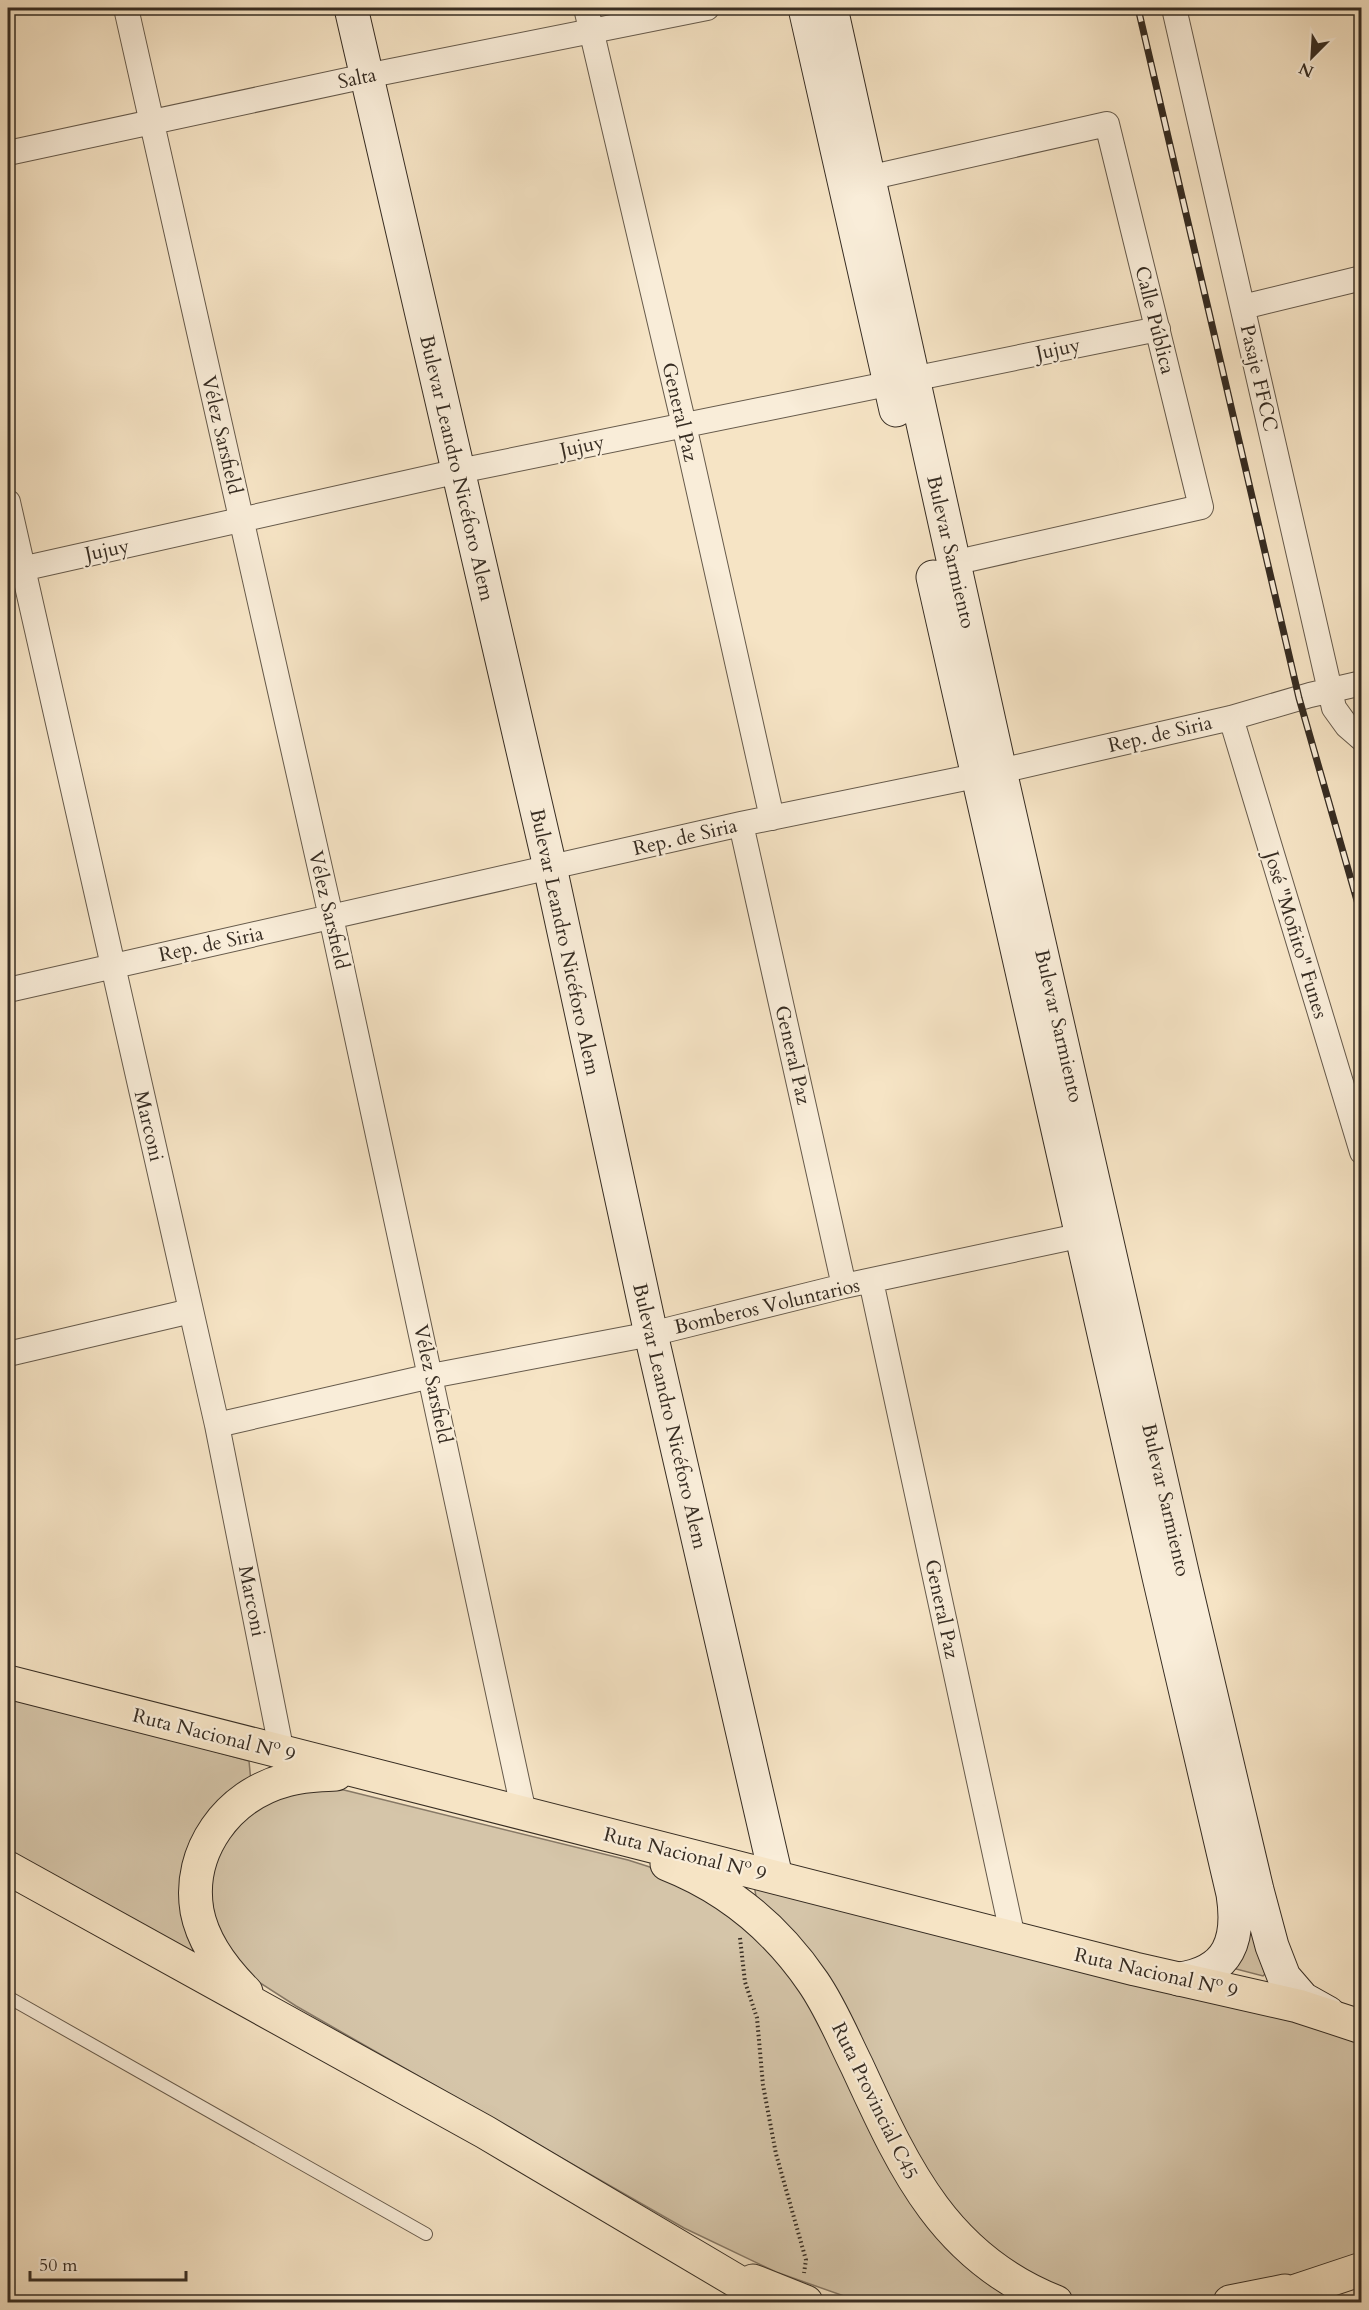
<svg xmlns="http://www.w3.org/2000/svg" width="1369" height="2310" font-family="Cardo,serif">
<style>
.green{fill:#d5c5a9;stroke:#867866;stroke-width:1.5}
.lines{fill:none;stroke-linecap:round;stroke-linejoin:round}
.lane-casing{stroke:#665a4b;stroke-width:14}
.street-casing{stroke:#665a4b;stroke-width:26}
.secondary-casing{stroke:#362c22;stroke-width:35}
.primary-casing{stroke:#362c22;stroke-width:35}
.path{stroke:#362c22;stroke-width:4;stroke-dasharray:1.5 3;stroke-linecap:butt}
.lane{stroke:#f9edd9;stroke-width:12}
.street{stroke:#f9edd9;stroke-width:24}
.secondary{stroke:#f9edd9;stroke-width:33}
.primary{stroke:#f6e4c5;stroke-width:33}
.rail-casing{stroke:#362c22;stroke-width:7}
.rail{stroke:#f9edd9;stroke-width:4.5;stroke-dasharray:14;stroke-linecap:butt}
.labels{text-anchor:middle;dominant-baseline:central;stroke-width:4.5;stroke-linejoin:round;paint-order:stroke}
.street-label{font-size:20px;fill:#362c22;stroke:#f9edd9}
</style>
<rect width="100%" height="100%" fill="#f6e4c5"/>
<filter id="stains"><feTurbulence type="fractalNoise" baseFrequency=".00333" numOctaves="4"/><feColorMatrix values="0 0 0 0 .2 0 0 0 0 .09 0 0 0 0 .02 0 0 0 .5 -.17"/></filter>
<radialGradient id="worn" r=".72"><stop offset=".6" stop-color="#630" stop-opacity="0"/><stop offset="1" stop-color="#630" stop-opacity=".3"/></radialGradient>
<path class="green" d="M8 1694 249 1761 251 1782 217 1808 204 1965 8 1856Z
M317 1788 344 1790 628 1860 656 1869 710 1893 793 1970 885 2153 1027 2302H861L776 2272 684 2228 296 2006 257 1981 233 1957 215 1920 210 1887 218 1851 259 1803Z
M754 1884 1361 2039V2256L1192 2302H1089L1063 2293 1014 2268 950 2210 757 1903Z
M1247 1918 1265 1974 1263 1976 1236 1969Z"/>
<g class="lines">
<g class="lane-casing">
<path id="lane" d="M8 1997 426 2234"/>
</g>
<g class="street-casing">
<path id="street" d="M126 8 331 917 524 1813
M586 8 684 425 772 818
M1174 8 1334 708 1347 726 1362 739
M8 153 366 76 707 8
M868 178 1107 124 1201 507 953 563
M1243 307 1362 278
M8 502 217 1425 282 1753
M8 572 459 471 1158 329
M1231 718 1362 1152
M741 824 844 1286
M8 990 741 824 1000 771 1231 718 1310 695 1362 683
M871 1281 1013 1938
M8 1354 191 1311
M217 1425 431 1376 651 1334 844 1286 1097 1232"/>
</g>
<g class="secondary-casing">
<path id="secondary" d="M351 8 550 867 651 1334 776 1877
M805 8 896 410
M831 8 1000 771 1182 1572 1257 1890 1272 1946 1284 1977 1303 1999 1328 2013
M933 577 1159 1577 1233 1894C1240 1939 1230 1972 1179 1979"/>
</g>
<g class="primary-casing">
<path id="primary" d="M8 1682 1135 1969 1298 2006 1362 2027
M667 1864C728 1888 776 1928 813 1982 831 2008 843 2038 857 2066 904 2168 944 2258 1056 2302
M8 1868 485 2132 772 2302
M246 1992C224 1970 203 1943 197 1911 187 1851 228 1795 286 1780 302 1775 319 1775 336 1774
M753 2281 806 2302
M1230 2302 1285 2291
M1263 2302 1362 2269"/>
</g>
<path class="path" d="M740 1938 745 1982 757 2018 763 2085 776 2154 806 2260 804 2273"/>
<use href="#lane" class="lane"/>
<use href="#street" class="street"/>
<use href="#secondary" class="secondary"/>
<use href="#primary" class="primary"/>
<g class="rail-casing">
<path id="rail" d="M1138 8 1299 698 1362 918"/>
</g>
<use href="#rail" class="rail"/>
</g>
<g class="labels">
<g class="street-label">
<text transform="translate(357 78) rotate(-12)">Salta</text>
<text transform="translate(1155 320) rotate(76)">Calle Pública</text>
<text transform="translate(1058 349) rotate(-12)">Jujuy</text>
<text transform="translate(1259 378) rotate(77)">Pasaje FFCC</text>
<text transform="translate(680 412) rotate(77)">General Paz</text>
<text transform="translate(222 435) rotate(77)">Vélez Sarsfield</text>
<text transform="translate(582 446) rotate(-12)">Jujuy</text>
<text transform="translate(457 468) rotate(77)">Bulevar Leandro Nicéforo Alem</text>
<text transform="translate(107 550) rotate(-12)">Jujuy</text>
<text transform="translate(951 552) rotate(77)">Bulevar Sarmiento</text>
<text transform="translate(1160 734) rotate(-13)">Rep. de Siria</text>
<text transform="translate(685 837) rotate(-13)">Rep. de Siria</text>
<text transform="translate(329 910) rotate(77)">Vélez Sarsfield</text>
<text transform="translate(1296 935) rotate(73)">José "Moñito" Funes</text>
<text transform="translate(565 942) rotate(78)">Bulevar Leandro Nicéforo Alem</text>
<text transform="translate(211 944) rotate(-12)">Rep. de Siria</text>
<text transform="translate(1059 1026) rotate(77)">Bulevar Sarmiento</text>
<text transform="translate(793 1055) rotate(77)">General Paz</text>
<text transform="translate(149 1126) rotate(77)">Marconi</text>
<text transform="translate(767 1306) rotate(-13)">Bomberos Voluntarios</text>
<text transform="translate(433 1384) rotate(78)">Vélez Sarsfield</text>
<text transform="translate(670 1416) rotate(77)">Bulevar Leandro Nicéforo Alem</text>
<text transform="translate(1166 1500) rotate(77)">Bulevar Sarmiento</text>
<text transform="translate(252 1601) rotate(79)">Marconi</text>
<text transform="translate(942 1609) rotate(78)">General Paz</text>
<text transform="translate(214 1735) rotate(14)">Ruta Nacional Nº 9</text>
<text transform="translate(685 1854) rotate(14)">Ruta Nacional Nº 9</text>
<text transform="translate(1156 1973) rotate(13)">Ruta Nacional Nº 9</text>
<text transform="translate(875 2101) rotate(64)">Ruta Provincial C45</text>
</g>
</g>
<rect width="1369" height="2310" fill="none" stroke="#f6e4c5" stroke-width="30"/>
<rect x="9" y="9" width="1351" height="2292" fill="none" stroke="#362c22" stroke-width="3"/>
<rect x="15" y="15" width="1339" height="2280" fill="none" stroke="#362c22" stroke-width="1.5"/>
<g transform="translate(1312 57) rotate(204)" stroke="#f9edd9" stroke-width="4.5" paint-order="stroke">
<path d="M0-4.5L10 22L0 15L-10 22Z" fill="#362c22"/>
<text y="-9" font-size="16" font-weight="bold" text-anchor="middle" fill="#362c22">N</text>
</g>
<path d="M30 2271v9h156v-9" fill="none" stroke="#362c22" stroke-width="3"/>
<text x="39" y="2271" font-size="18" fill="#362c22" stroke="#f9edd9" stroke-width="4.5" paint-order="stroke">50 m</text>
<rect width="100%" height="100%" filter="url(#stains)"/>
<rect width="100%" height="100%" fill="url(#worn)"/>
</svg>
